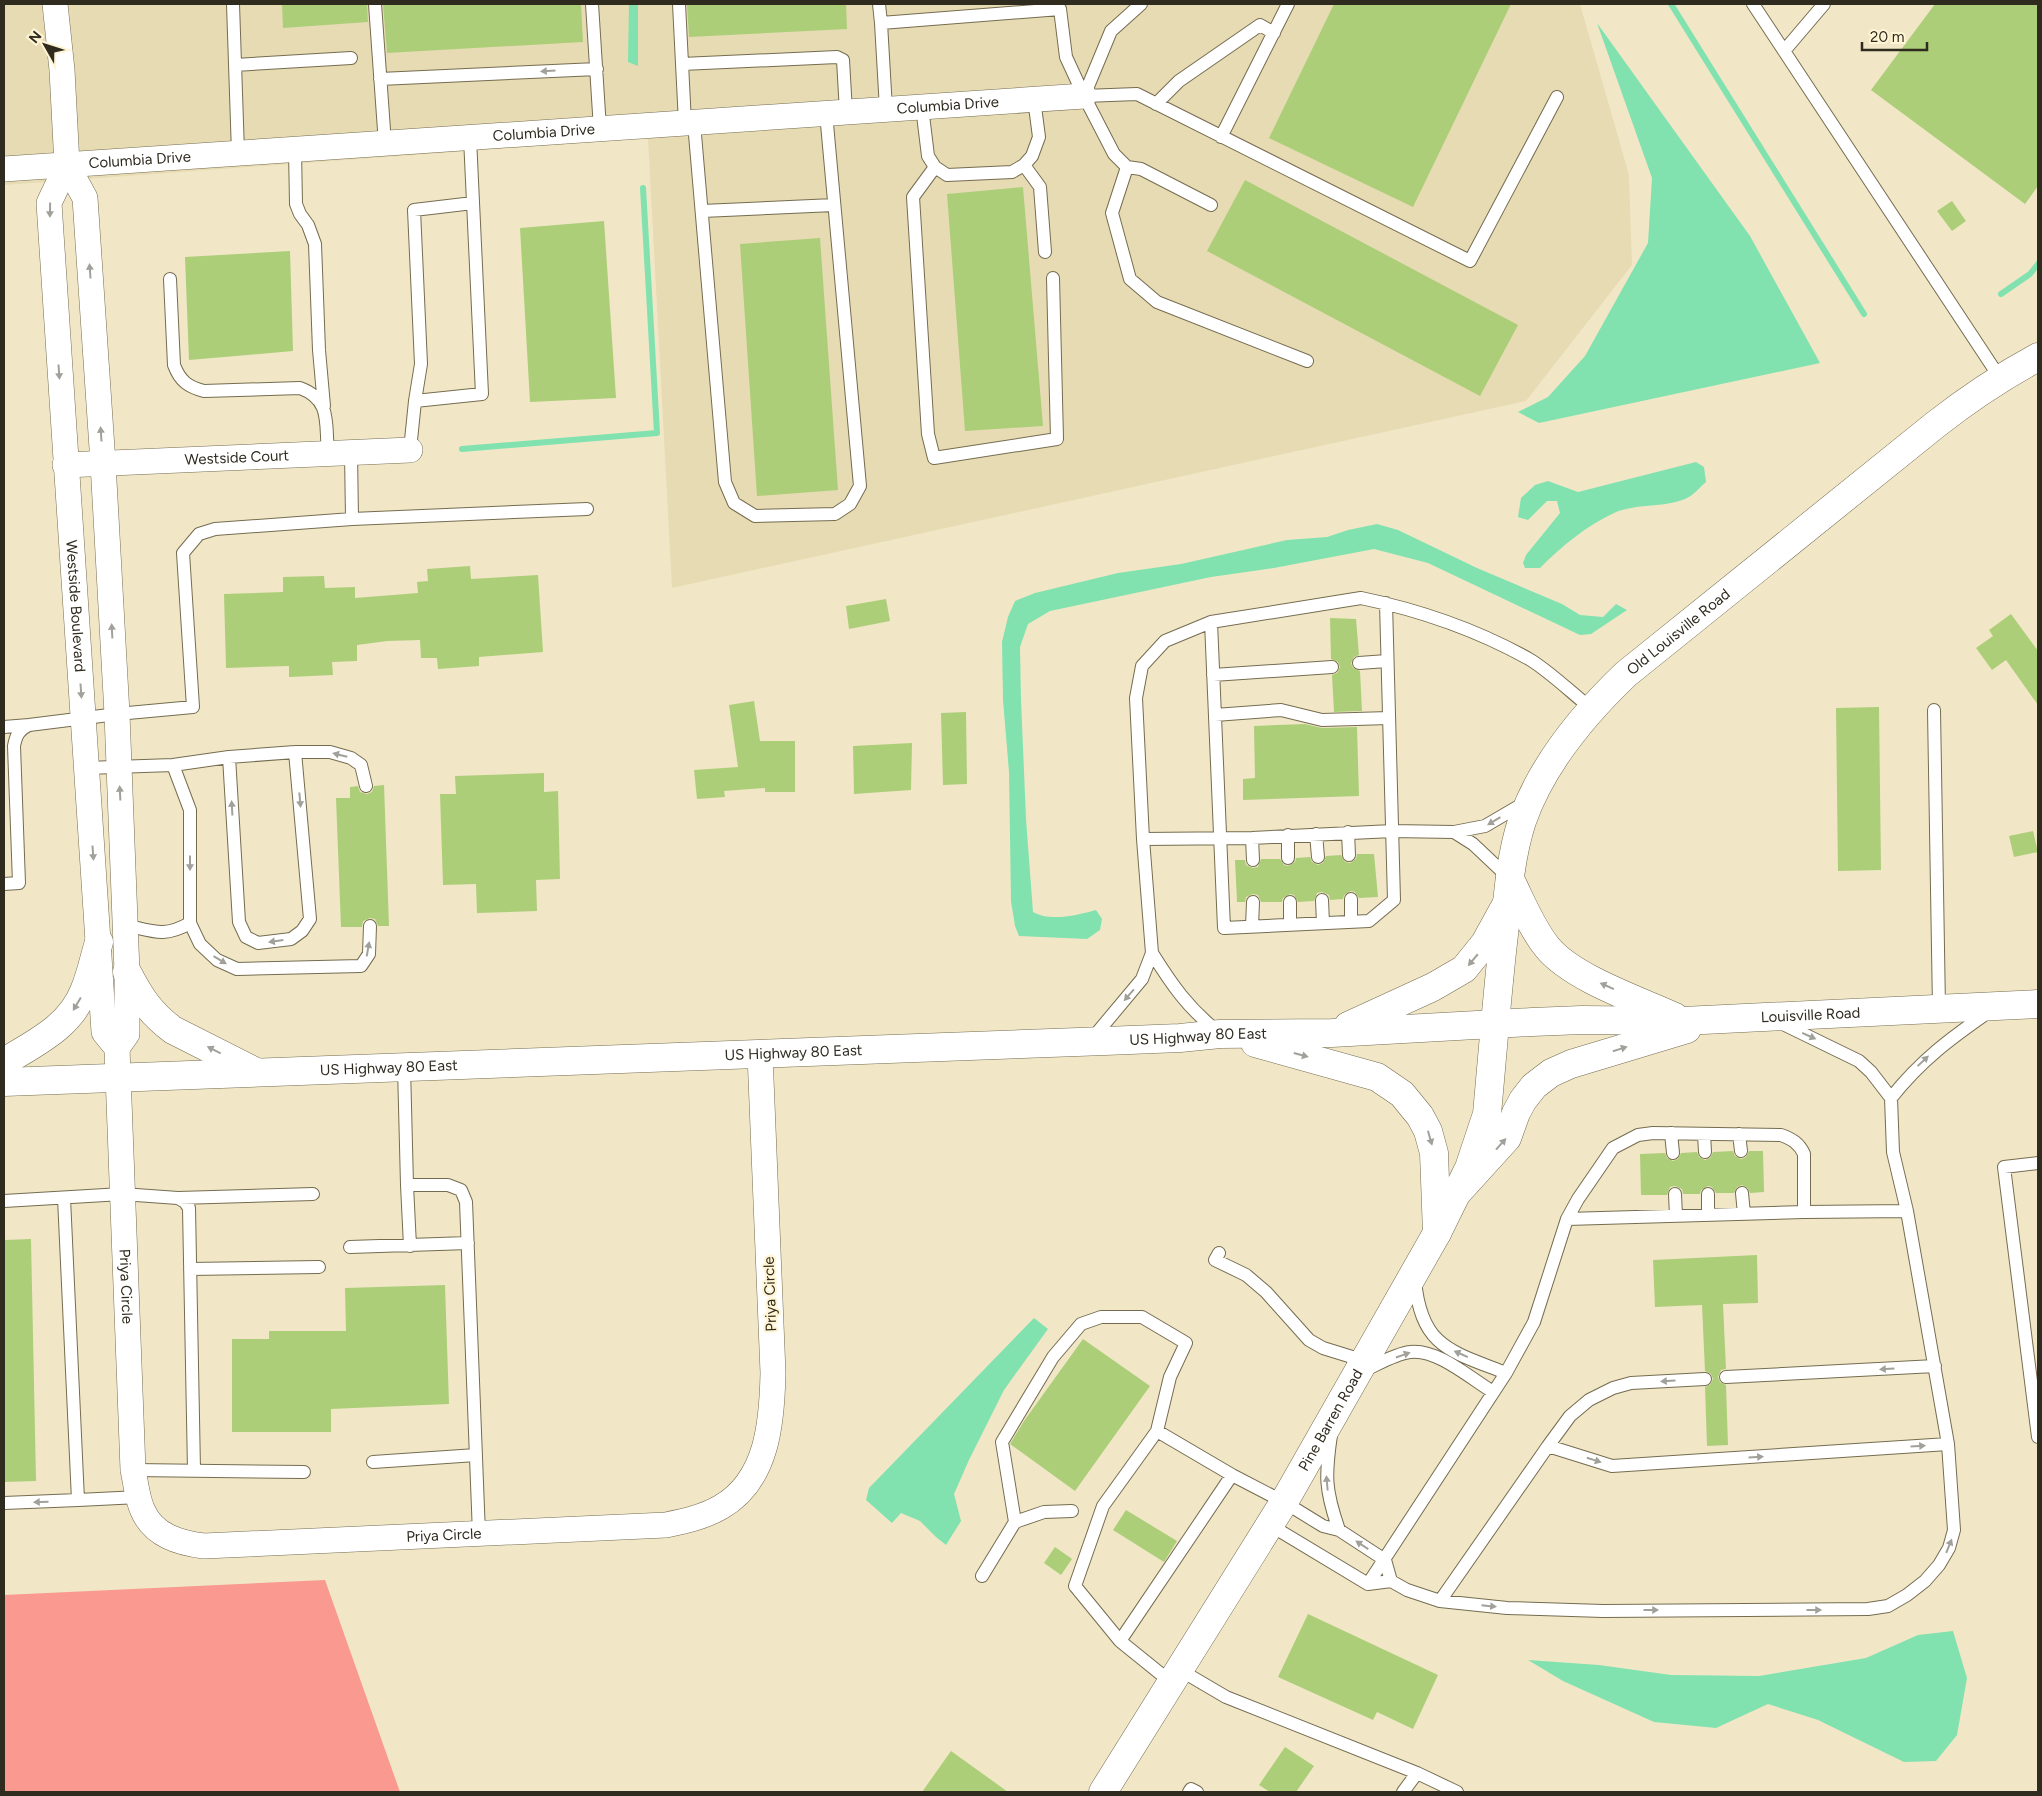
<svg xmlns="http://www.w3.org/2000/svg" width="2042" height="1796" font-family="Figtree,sans-serif">
<style>
.built{fill:#e7dbb3}
.forest{fill:#f9998f}
.water{fill:#81e2af}
.lines{fill:none;stroke-linecap:round;stroke-linejoin:round}
.stream{stroke:#81e2af;stroke-width:6}
.building{fill:#acce78}
.service-casing{stroke:#756c50;stroke-width:14}
.minor-casing{stroke:#756c50;stroke-width:26}
.tertiary-casing{stroke:#756c50;stroke-width:29}
.secondary-casing{stroke:#756c50;stroke-width:29}
.primary-casing{stroke:#756c50;stroke-width:29}
.service{stroke:#fff;stroke-width:12}
.minor{stroke:#fff;stroke-width:25}
.tertiary{stroke:#fff;stroke-width:28}
.secondary{stroke:#fff;stroke-width:28}
.primary{stroke:#fff;stroke-width:28}
.oneway{fill:#a1a09a}
.labels{text-anchor:middle;dominant-baseline:central;stroke-width:4.5;stroke-linejoin:round;paint-order:stroke}
.street-label{font-size:15px;fill:#2f2b1f;stroke:#fff5d4}
</style>
<rect width="100%" height="100%" fill="#f1e7c7"/>
<path class="built" d="M4 4H1580L1629 175 1632 265 1526 401 672 588 648 138 4 185Z"/>
<path class="forest" d="M325 1580 400 1792H4V1595Z"/>
<path class="water" d="M629 4H638V66L628 62Z
M1597 23 1750 236 1820 363 1539 423 1518 412 1548 397 1585 356 1648 243 1652 178Z
M1696 462 1704 467 1706 482C1700 487 1693 496 1685 499 1663 508 1636 503 1614 513 1586 526 1562 546 1540 568H1525L1523 563 1526 555 1560 513 1557 501H1547L1528 520 1518 517 1521 498 1535 485 1548 481 1578 492Z
M1377 524 1398 530 1477 568 1562 604 1580 615 1603 617 1616 604 1627 610 1591 634 1580 635 1428 563 1374 549 1274 568 1211 577 1050 611 1028 624 1020 647 1021 700 1026 819 1033 912C1050 922 1078 915 1096 910L1102 919 1100 930 1087 939 1019 936 1015 926 1011 901 1009 772 1003 700 1002 642 1008 617 1015 601 1035 593 1118 573 1181 564 1287 540 1327 537 1348 530Z
M1034 1318 1048 1329 1004 1390 969 1460 954 1494 961 1521 946 1545 936 1537 920 1521 901 1513 892 1523 866 1500 869 1488Z
M1953 1631 1967 1678 1957 1735 1936 1761 1904 1762 1818 1720 1768 1704 1716 1728 1654 1722 1563 1681 1528 1660 1599 1665 1671 1675 1759 1676 1866 1658 1918 1635Z"/>
<g class="lines">
<path class="stream" d="M1671 4 1864 314
M2001 294 2030 274 2038 264
M462 449 657 433 643 188"/>
</g>
<path class="building" d="M282 4H367L368 22 283 28Z
M383 4H581L583 42 387 53Z
M687 4H846L847 29 689 37Z
M1334 4H1511L1413 207 1269 138Z
M1935 4H2038V186L2025 204 1871 90Z
M1245 180 1518 325 1480 396 1207 251Z
M1023 187 1043 426 965 431 947 194Z
M1952 201 1966 221 1952 231 1937 211Z
M604 221 616 398 530 402 520 228Z
M820 238 838 490 757 496 740 244Z
M290 251 293 351 189 360 185 257Z
M470 566 471 579 538 575 543 652 479 657V666L438 669 437 658H421L420 640 387 641 357 645V661L332 662 333 675 289 677V666L226 668 224 594 283 592V577L324 576 325 588 355 587V598L418 593 417 582 428 581 427 569Z
M886 599 890 621 849 629 846 606Z
M2011 614 2038 651V705L2006 660 1992 670 1976 648 1993 636 1989 630Z
M1330 618 1356 619 1359 655 1354 657 1351 663 1353 668 1360 671 1362 711 1334 712 1332 675 1337 673 1340 667 1338 662 1331 659Z
M754 701 760 741H795V792H765V788L724 791 725 797 697 799 694 770 738 767 729 705Z
M1879 707 1881 870 1838 871 1836 708Z
M966 712 967 784 943 785 941 713Z
M1305 724 1322 728 1357 727 1359 796 1243 800V779L1255 778 1254 726Z
M912 743 911 790 854 794 853 746Z
M544 773V792L558 791 560 879 536 880 537 911 477 913 476 884 443 885 440 794H456L455 776Z
M384 785 389 926H378L375 919 370 918 363 921 362 927H341L336 798H350V787L358 786 360 792 367 794 372 792 374 786Z
M2033 831 2038 852 2014 857 2009 836Z
M1357 854H1374L1378 897 1359 898 1355 892 1351 891 1344 895 1343 899 1330 900 1329 895 1322 892 1317 893 1314 901 1298 902 1294 895 1290 894 1283 898 1282 902H1261L1258 895 1253 894 1246 897 1245 902H1237L1235 860H1245L1246 865 1253 868 1258 867 1261 859H1280L1284 865 1288 866 1295 862 1296 858 1310 857 1312 862 1318 865 1323 863 1326 856 1341 855 1345 862 1350 863 1356 859Z
M1733 1151 1735 1156 1741 1159 1746 1157 1749 1151H1763L1764 1192 1750 1193 1748 1188 1742 1185 1737 1187 1734 1193H1716L1712 1187 1708 1186 1701 1190 1700 1194H1683L1682 1189 1675 1186 1670 1187 1667 1195H1641L1640 1154 1665 1153 1667 1158 1673 1161 1678 1159 1681 1153 1697 1152 1699 1157 1705 1160 1710 1158 1713 1152Z
M31 1239 36 1481 4 1482V1240Z
M1757 1255 1758 1303 1723 1304 1726 1369 1721 1370 1718 1377 1720 1382 1726 1385 1728 1445 1707 1446 1705 1387 1710 1385 1713 1379 1711 1374 1705 1371 1702 1305 1655 1307 1653 1260Z
M445 1285 449 1404 331 1409V1432H232V1339H269V1331H346L345 1288Z
M1083 1339 1150 1386 1075 1491 1010 1444 1024 1421Z
M1126 1510 1177 1541 1164 1562 1113 1530Z
M1055 1547 1072 1559 1061 1575 1044 1563Z
M1308 1614 1438 1675 1413 1729 1377 1712 1373 1720 1278 1677Z
M1285 1747 1314 1766 1296 1792H1270L1259 1785Z
M951 1751 1008 1792H922Z"/>
<g class="lines">
<g class="service-casing">
<path id="service" d="M233 4 238 153
M375 4 385 144
M592 4 600 129
M679 4 685 123
M879 4 881 23
M1753 4 2000 378
M1784 51 1824 4
M682 64 837 57 843 60 846 112
M235 65 351 58
M380 79 597 69
M1084 96 1137 94 1470 261 1557 97
M1084 96 1111 31 1141 4
M1156 104 1179 81 1260 25 1274 33
M922 107 928 156 935 167 947 175 1012 172 1024 165 1032 156 1039 137 1034 99
M886 109 881 23 1060 9 1066 57 1084 96 1114 154 1127 167 1141 169 1211 205
M694 123 725 482 734 503 755 516 835 514 850 504 860 486 826 113
M1221 137 1288 4
M295 150 296 204 300 214 308 225 315 244 319 350 324 406
M1024 165 1040 187 1045 252
M935 167 913 197 928 434 934 458 1057 439 1053 278
M1127 167 1112 213 1130 279 1157 302 1307 361
M702 211 834 205
M170 279 174 365C180 381 188 387 204 391L300 388C332 400 325 423 328 453
M415 401 482 394 470 138
M410 450 415 401 421 364 414 210 473 203
M352 519 587 509
M1386 603 1394 900 1369 921 1224 928 1211 622 1361 598C1419 610 1477 630 1529 659 1548 670 1574 695 1592 709
M1359 663 1387 661
M1213 675 1332 667
M1934 710 1939 1008
M1215 715 1281 710 1322 720 1389 718
M4 727 29 725
M229 757 239 922 246 937 258 943 291 939 302 931 310 919 295 752
M86 768 173 765 229 757 295 752H330L351 758 361 765 366 786
M1348 832 1349 855
M1454 832 1473 844 1509 878
M1316 834 1318 857
M1288 835V858
M1252 838 1253 860
M1143 839 1252 838 1392 831 1454 832 1485 826 1526 802
M4 884 19 883 14 746C16 735 19 730 29 725L117 714 193 707 183 553 199 534 215 529 352 519 351 452
M1351 899V922
M1322 900 1323 923
M1290 902V924
M190 923 200 944 217 960 237 969 361 966 369 954 370 926
M125 925C153 931 164 938 190 923V810L173 765
M1252 926 1253 902
M1152 953C1172 985 1188 1008 1217 1031
M1091 1040 1142 979 1152 953 1143 839 1136 698 1142 666 1165 641 1211 622
M404 1067 407 1185H448L461 1190 466 1202 479 1534
M1891 1098C1921 1060 1951 1038 1990 1011
M1671 1133 1673 1153
M1704 1134 1705 1152
M1739 1134 1741 1151
M2038 1163 2004 1167 2038 1437
M407 1185 410 1246
M1742 1193 1744 1214
M1675 1194 1676 1216
M1708 1194V1215
M64 1198 78 1500 139 1497
M178 1198 313 1194
M4 1201 122 1194 178 1198 185 1202 189 1208 194 1470
M1567 1219 1804 1212 1907 1211
M350 1247 468 1243
M1219 1253 1215 1260 1246 1275 1266 1292 1309 1340 1323 1348 1365 1361
M190 1269 319 1267
M1415 1280C1421 1347 1450 1351 1506 1373
M1363 1371C1377 1365 1394 1354 1410 1352 1436 1348 1470 1378 1493 1392
M1726 1377 1935 1366
M1331 1435C1325 1476 1325 1490 1339 1530
M1548 1446 1612 1466 1948 1444
M373 1462 476 1455
M133 1470 304 1472
M4 1503 78 1500
M1015 1522 1044 1512 1072 1511
M1270 1525 1368 1584 1391 1581 1407 1590 1440 1601 1507 1608 1603 1611 1868 1609 1888 1606 1907 1595 1925 1581 1939 1565 1949 1548 1954 1530 1948 1444 1907 1211 1893 1152 1891 1098 1871 1072 1859 1061 1781 1023
M982 1576 1015 1522 1002 1442 1053 1357 1081 1324 1101 1317H1142L1186 1343 1170 1377 1157 1431
M1368 1584 1506 1373 1534 1322 1567 1219 1578 1199 1613 1148 1638 1135 1653 1133 1781 1135C1792 1139 1799 1143 1804 1154V1212
M1440 1601 1548 1446 1570 1416 1589 1400 1613 1388 1631 1383 1705 1379
M1120 1641 1075 1586 1103 1506 1157 1431 1232 1475
M1180 1670 1226 1697 1417 1773 1457 1792
M1172 1683 1120 1641 1232 1475 1284 1502 1323 1526 1339 1530 1385 1560 1391 1581
M1189 1792 1191 1789 1197 1792
M1403 1792 1417 1773"/>
</g>
<g class="minor-casing">
<g id="minor">
<path d="M55 4 62 70 67 165 85 198 103 463 117 714 127 972V1034L117 1048"/>
<path id="s1" d="M67 165 49 203 104 1032 117 1048 133 1470C136 1483 137 1499 143 1511 154 1536 180 1543 204 1546L666 1525C685 1521 704 1517 721 1507 768 1480 772 1421 773 1373L760 1054"/>
<path id="s2" d="M4 169 1084 96"/>
<path id="s3" d="M65 465 410 450"/>
</g>
</g>
<g class="tertiary-casing">
<g id="tertiary">
<path id="s4" d="M1495 1024C1498 991 1501 958 1505 926 1508 891 1511 855 1522 821 1542 764 1583 715 1626 674L1935 425C1968 399 2001 377 2038 357"/>
</g>
</g>
<g class="secondary-casing">
<g id="secondary">
<path id="s5" d="M1103 1792 1284 1502 1437 1233 1469 1168 1487 1114 1495 1024"/>
</g>
</g>
<g class="primary-casing">
<g id="primary">
<path d="M1510 879C1521 901 1531 927 1547 947 1572 978 1638 1000 1675 1017"/>
<path d="M127 972C140 997 150 1013 173 1030L254 1071"/>
<path d="M1348 1026 1433 987 1464 969 1485 943 1507 903"/>
<path d="M1255 1043 1377 1077 1402 1094 1420 1116 1428 1131 1434 1153 1437 1233"/>
<path d="M4 1062C35 1043 70 1027 84 991 91 975 94 958 99 942"/>
<path id="s6" d="M4 1082 1105 1041 1180 1038 1220 1034 1332 1033 1532 1022 1582 1020 1683 1021 2038 1004"/>
<path d="M1457 1193 1507 1138 1516 1113 1523 1100 1534 1086 1551 1073 1571 1064 1687 1029"/>
</g>
</g>
<use href="#service" class="service"/>
<use href="#minor" class="minor"/>
<use href="#tertiary" class="tertiary"/>
<use href="#secondary" class="secondary"/>
<use href="#primary" class="primary"/>
</g>
<defs><path id="oneway-solid" d="M-6-.8H1V-3.2L6.5 0L1 3.2V.8H-6Z" transform="scale(1.25)"/></defs>
<g class="oneway">
<use href="#oneway-solid" transform="translate(548 71) rotate(177)"/>
<use href="#oneway-solid" transform="translate(50 210) rotate(91)"/>
<use href="#oneway-solid" transform="translate(90 271) rotate(-94)"/>
<use href="#oneway-solid" transform="translate(59 372) rotate(86)"/>
<use href="#oneway-solid" transform="translate(101 434) rotate(-94)"/>
<use href="#oneway-solid" transform="translate(112 631) rotate(-93)"/>
<use href="#oneway-solid" transform="translate(81 691) rotate(86)"/>
<use href="#oneway-solid" transform="translate(340 755) rotate(-166)"/>
<use href="#oneway-solid" transform="translate(120 793) rotate(-93)"/>
<use href="#oneway-solid" transform="translate(300 800) rotate(85)"/>
<use href="#oneway-solid" transform="translate(232 808) rotate(-93)"/>
<use href="#oneway-solid" transform="translate(1494 821) rotate(149)"/>
<use href="#oneway-solid" transform="translate(93 853) rotate(86)"/>
<use href="#oneway-solid" transform="translate(190 863) rotate(90)"/>
<use href="#oneway-solid" transform="translate(276 941) rotate(172)"/>
<use href="#oneway-solid" transform="translate(368 949) rotate(-80)"/>
<use href="#oneway-solid" transform="translate(220 960) rotate(31)"/>
<use href="#oneway-solid" transform="translate(1473 960) rotate(130)"/>
<use href="#oneway-solid" transform="translate(1607 986) rotate(-156)"/>
<use href="#oneway-solid" transform="translate(1129 995) rotate(131)"/>
<use href="#oneway-solid" transform="translate(77 1004) rotate(121)"/>
<use href="#oneway-solid" transform="translate(1809 1036) rotate(24)"/>
<use href="#oneway-solid" transform="translate(1620 1049) rotate(-17)"/>
<use href="#oneway-solid" transform="translate(214 1050) rotate(-153)"/>
<use href="#oneway-solid" transform="translate(1301 1055) rotate(15)"/>
<use href="#oneway-solid" transform="translate(1923 1061) rotate(-43)"/>
<use href="#oneway-solid" transform="translate(1430 1138) rotate(74)"/>
<use href="#oneway-solid" transform="translate(1501 1144) rotate(-48)"/>
<use href="#oneway-solid" transform="translate(1461 1354) rotate(-156)"/>
<use href="#oneway-solid" transform="translate(1403 1355) rotate(-19)"/>
<use href="#oneway-solid" transform="translate(1887 1369) rotate(177)"/>
<use href="#oneway-solid" transform="translate(1668 1381) rotate(177)"/>
<use href="#oneway-solid" transform="translate(1918 1446) rotate(-4)"/>
<use href="#oneway-solid" transform="translate(1756 1457) rotate(-4)"/>
<use href="#oneway-solid" transform="translate(1594 1460) rotate(17)"/>
<use href="#oneway-solid" transform="translate(1327 1483) rotate(-95)"/>
<use href="#oneway-solid" transform="translate(41 1502) rotate(178)"/>
<use href="#oneway-solid" transform="translate(1362 1545) rotate(-147)"/>
<use href="#oneway-solid" transform="translate(1949 1546) rotate(-68)"/>
<use href="#oneway-solid" transform="translate(1489 1606) rotate(6)"/>
<use href="#oneway-solid" transform="translate(1651 1610)"/>
<use href="#oneway-solid" transform="translate(1814 1610)"/>
</g>
<g class="labels">
<g class="street-label">
<text stroke="none"><textPath href="#s2" startOffset="946">Columbia Drive</textPath></text>
<text stroke="none"><textPath href="#s2" startOffset="541">Columbia Drive</textPath></text>
<text stroke="none"><textPath href="#s2" startOffset="136">Columbia Drive</textPath></text>
<text stroke="none"><textPath href="#s3" startOffset="172">Westside Court</textPath></text>
<text stroke="none"><textPath href="#s1" startOffset="446">Westside Boulevard</textPath></text>
<text stroke="none"><textPath href="#s4" startOffset="454">Old Louisville Road</textPath></text>
<text stroke="none"><textPath href="#s6" startOffset="1808">Louisville Road</textPath></text>
<text stroke="none"><textPath href="#s6" startOffset="1195">US Highway 80 East</textPath></text>
<text stroke="none"><textPath href="#s6" startOffset="790">US Highway 80 East</textPath></text>
<text stroke="none"><textPath href="#s6" startOffset="385">US Highway 80 East</textPath></text>
<text stroke="none"><textPath href="#s1" startOffset="1132">Priya Circle</textPath></text>
<text transform="translate(770 1294) rotate(-92)">Priya Circle</text>
<text stroke="none"><textPath href="#s5" startOffset="436">Pine Barren Road</textPath></text>
<text stroke="none"><textPath href="#s1" startOffset="1672">Priya Circle</textPath></text>
</g>
</g>
<rect width="2042" height="1796" fill="none" stroke="#2f2b1f" stroke-width="10"/>
<g transform="translate(45 45) rotate(309)" stroke="#fff5d4" stroke-width="4" paint-order="stroke">
<path d="M0-4L9 19L0 12L-9 19Z" fill="#2f2b1f"/>
<text y="-8" font-size="14" font-weight="bold" text-anchor="middle" fill="#2f2b1f">N</text>
</g>
<path d="M1862 42v8h65v-8" fill="none" stroke="#2f2b1f" stroke-width="2.5"/>
<text x="1870" y="42" font-size="15" fill="#2f2b1f" stroke="#fff5d4" stroke-width="4" paint-order="stroke">20 m</text>
</svg>
